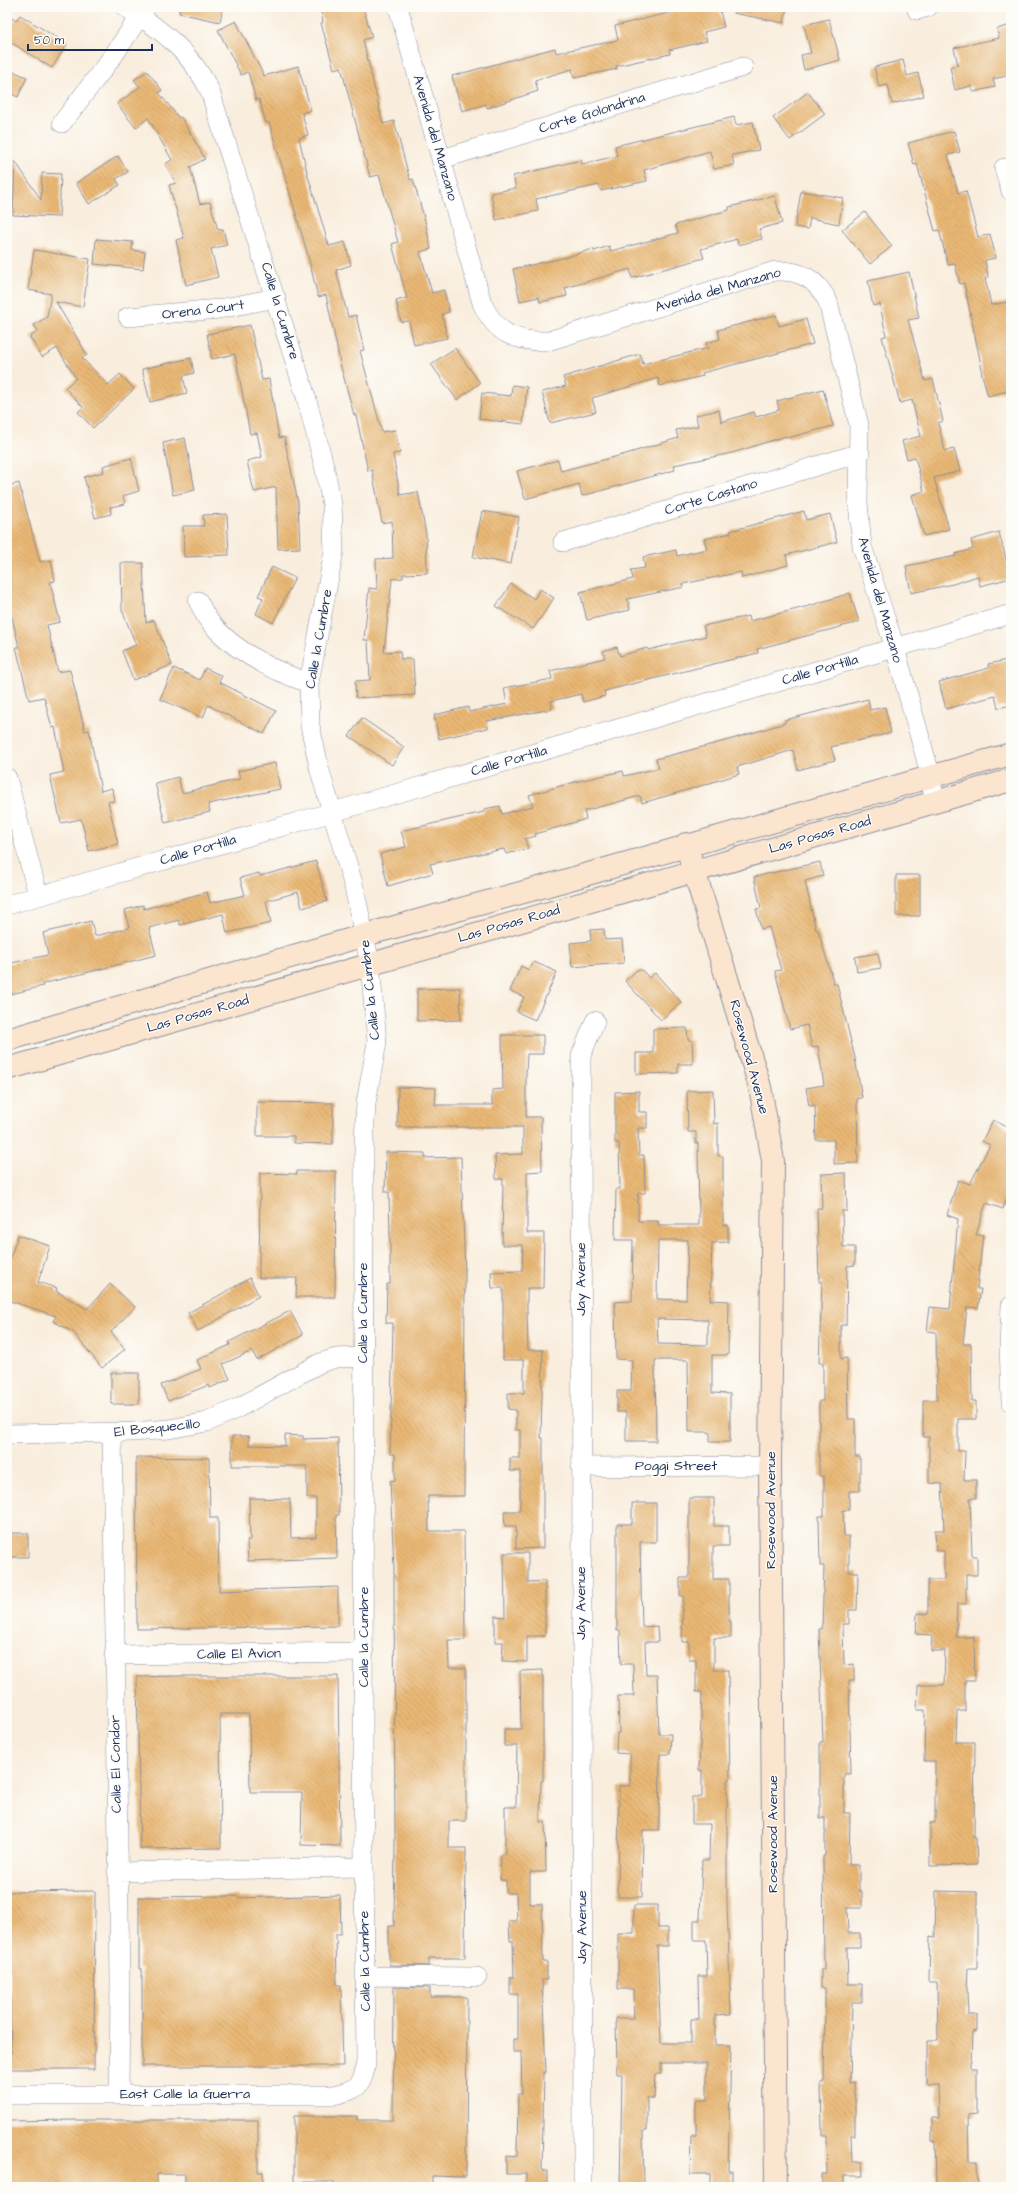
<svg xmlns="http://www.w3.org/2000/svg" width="1018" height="2194" font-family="'Architects Daughter',sans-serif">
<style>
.building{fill:url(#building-back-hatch);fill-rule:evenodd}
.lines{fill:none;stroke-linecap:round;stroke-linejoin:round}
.street-casing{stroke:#8a8e9e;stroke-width:20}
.secondary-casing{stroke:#8a8e9e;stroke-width:24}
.street{stroke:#fff;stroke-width:19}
.secondary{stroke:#fce5cf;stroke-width:22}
.labels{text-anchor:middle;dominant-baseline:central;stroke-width:3;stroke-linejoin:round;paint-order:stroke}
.street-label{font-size:14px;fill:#1b2f5e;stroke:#fdfcf7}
</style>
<defs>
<pattern id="building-back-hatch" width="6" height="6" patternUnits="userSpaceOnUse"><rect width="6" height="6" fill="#e9b874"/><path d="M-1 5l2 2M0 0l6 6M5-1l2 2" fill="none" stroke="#c79e67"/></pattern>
</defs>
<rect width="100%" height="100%" fill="#fdfcf7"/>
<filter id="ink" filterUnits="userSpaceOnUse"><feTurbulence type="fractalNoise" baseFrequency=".025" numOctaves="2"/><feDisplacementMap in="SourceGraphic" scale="8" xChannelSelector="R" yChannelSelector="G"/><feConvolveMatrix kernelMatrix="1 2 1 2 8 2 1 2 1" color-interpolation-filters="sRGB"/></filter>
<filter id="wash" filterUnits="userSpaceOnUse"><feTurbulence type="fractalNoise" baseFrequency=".012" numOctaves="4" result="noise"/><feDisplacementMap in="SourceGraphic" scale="16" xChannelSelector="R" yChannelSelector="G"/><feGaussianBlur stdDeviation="0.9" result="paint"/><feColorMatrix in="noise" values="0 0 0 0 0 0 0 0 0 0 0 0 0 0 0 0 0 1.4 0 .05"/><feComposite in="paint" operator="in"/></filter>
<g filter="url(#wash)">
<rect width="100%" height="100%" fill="#f9eede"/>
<g id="blocks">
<path class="building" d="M180 7H223L220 22 179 13Z
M320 7H363L372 37 363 40 383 124 394 121 410 180 413 179 425 221 431 249 420 252 432 293 444 290 449 312 442 314 447 338 414 345 409 321 401 322 396 301 407 298 392 244 398 242 379 175 370 177 341 67 334 69 321 23 323 22Z
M693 7H719L724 27 704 32 707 41 669 50 670 54 616 66 617 69 574 78 572 69 535 80 538 91 487 108 486 104 462 111 452 76 555 48 556 53 618 40 615 26Z
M734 7H787L784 23 733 13Z
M7 15 16 21 20 15 67 44 52 68 7 40Z
M829 19 840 60 804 70 801 55 811 53 804 25Z
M236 21 264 76 298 66 311 110 302 113 308 135 299 138 308 176 329 246 345 242 351 265 336 270 348 317 356 315 364 350 360 351 382 432 395 430 400 453 393 454 400 495 418 492 426 534 427 573 403 574V578L392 579 384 652 400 651 401 659H413L415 695 356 698 355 681 370 680 368 640H364L369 588 377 589 376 559 393 558 392 521 382 523 372 470 368 471 356 415H354L341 367 326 295 318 297 307 252 269 122 266 123 259 99 256 100 248 72 241 75 218 30Z
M1011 25V75L993 79 995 87 973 92 971 86 955 90 950 67 958 65 954 48 999 38 997 29Z
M903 60 907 76 918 73 924 96 892 104 888 85 879 87 874 67Z
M7 69 27 77 18 97 7 92Z
M147 71 162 90 159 93 179 118 181 117 205 159 190 167 200 204 210 202 218 230 223 229 227 245 211 249 218 277 186 285 176 240 184 238 169 185 176 183 165 164 172 160 148 118 136 128 117 104 140 87 134 80Z
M808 92 825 114 790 140 773 118Z
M734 117 736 125 753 122 759 150 732 155 734 165 714 169 710 151 644 170 647 181 601 191 599 185 536 199 538 211 496 220 491 193 516 188 513 176 581 160 582 164 617 156 615 146Z
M954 131 960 152 948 155 958 193 966 191 978 237 990 234 996 258 985 260 988 277 985 278 991 305 1009 302 1011 313V390L988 396 981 371 982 370 964 283 960 284 955 264 948 265 939 230 935 231 917 164 914 165 908 143Z
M118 156 128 172 116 179 120 185 89 204 76 183Z
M15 161 41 200 42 173 61 174 59 217 13 215Z
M801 191 843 198 839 224 810 218 808 229 795 227Z
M775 196 782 223 759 229 762 239 738 245 737 239 701 249 704 258 632 278 630 269 565 288 567 296 540 302 539 297 520 301 513 269 567 257 593 249 594 251 609 246 611 251 678 233 675 225 729 210V207Z
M865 212 892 246 870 264 842 230Z
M96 239 133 242 132 250 145 252 143 269 94 264Z
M34 250 90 259 83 307 56 302 87 355 82 358 108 385 120 374 134 389 93 428 78 412 83 407 65 388 76 378 57 348 42 357 30 337 38 331 34 325 47 317 51 294 28 290Z
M909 272 919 318 908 320 925 381 933 379 943 421 938 423 945 451 954 449 960 471 934 478 949 529 924 536 912 495 924 491 915 457 907 459 902 441 921 436 912 400 900 403 882 337 886 336 880 304 873 306 868 281Z
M776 315 779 326 806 319 813 344 702 373 703 376 660 386 658 378 592 398 596 412 550 423 542 392 566 386 563 377 640 354 643 364 708 348 706 343 720 339 718 330Z
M250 325 262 380 269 379 279 438 284 437 298 502 300 548 278 549 276 487 254 492 247 461 262 457 257 433 250 434 235 354 212 359 207 334Z
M455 348 480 383 457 400 431 364Z
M191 358 194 373 183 376 187 393 150 402 142 369Z
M512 385 527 387 523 424 479 419 482 393 511 396Z
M823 389 833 426 787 438 786 436 732 453 674 465 675 470 582 496 579 484 525 499 517 471 558 460 561 471 626 454 678 438 676 430 698 426 696 415 719 410 721 422 754 412 756 417 779 410 777 401Z
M185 438 195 490 173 495 163 443Z
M131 458 139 491 123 496 125 504 110 507 111 514 95 518 84 477 104 472 103 466Z
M19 483 40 562 51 560 55 581 50 582 60 622 47 625 58 672 70 670 85 731 89 730 101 791 112 788 114 801 108 802 118 844 89 851 81 819 61 823 50 775 64 772 55 727 52 728 44 697 29 700 16 647H19L9 605 7 606V486Z
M482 511 519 517 511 564 473 557Z
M804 511 806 520 830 514 837 542 786 555 788 565 759 573 742 578 741 572 683 584 684 587 627 599 630 610 587 620 580 592 633 579 631 570 645 568 643 557 676 550 677 556 707 549 704 539 731 533 730 531Z
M227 514 229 555 184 557 183 526H204L203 515Z
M999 532 1011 578 980 586 978 576 953 584 911 593 906 566 956 556 955 554 973 549 971 540Z
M121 563H143L146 623 154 620 172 665 133 680 122 651 136 645 122 610Z
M272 567 295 578 273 623 256 614 263 598 258 596Z
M511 584 534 599 540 589 554 598 533 629 496 606Z
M850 593 859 622 757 649 758 653 604 691 605 696 583 702 581 694 551 701 552 709 487 721 488 728 439 739 434 715 468 707 469 712 507 704 504 688 552 679 550 671 605 658 603 651 617 647 620 656 647 648 648 650 706 636 703 626 749 616 750 621 809 606Z
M1011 659V705L998 708 995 696 946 709 939 682 989 668 988 664Z
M174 668 200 680 205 668 222 676 219 682 276 711 264 734 208 705 203 718 160 699Z
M868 699 870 710 885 707 891 733 831 747 835 760 798 770 793 750 737 767 739 774 684 791 642 803 640 796 584 811 586 819 535 834 536 836 525 839 528 849 506 854 504 849 430 864 433 873 388 886 380 854 406 847 401 831 484 812V809L500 806 502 814 533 806 529 795 575 782 623 771 624 776 659 768 656 759 729 740 785 723V720Z
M362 718 404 747 392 765 349 736Z
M275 763 280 789 208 804 210 812 165 823 155 783 178 777 182 793 240 779 238 771Z
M316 861 327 901 302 908 298 892 266 901 271 923 227 933 223 914 180 925 179 920 149 928 156 955 42 984 43 986 7 995V964L48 955 43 933 91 921 95 936 129 928 125 910 143 905 144 909 207 892 210 903 245 895 240 878 259 873 260 876Z
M820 862 823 876 805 881 816 930H818L834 984H837L855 1058 862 1098 857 1099 858 1163 834 1164V1140H816L815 1105 809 1106 806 1088 824 1085 818 1046 812 1048 807 1025 790 1029 775 971 781 970 769 927 761 929 756 909 761 908 754 877Z
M896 875H920V916H896Z
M604 929 605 940 622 939 624 963 572 967 570 943 591 941 590 930Z
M878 953 881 968 857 972 855 957Z
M534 962 557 972 535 1020 517 1012 524 997 510 991 521 966 529 970Z
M637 970H642L649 978 655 973 681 1002 661 1020 625 981Z
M460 988 461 1020 417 1021V989Z
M687 1028 688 1040H692L693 1064H678V1073L636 1074V1053H653V1029Z
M502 1035H543V1054H527L526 1074V1117H541L542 1171 527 1172V1233H544L543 1288H527V1310L528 1350H543L541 1438H543V1548L516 1549V1526H505L504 1511H520V1471H510V1458H520V1430H516V1410L508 1409V1393H524V1360H503V1288H492L491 1272 522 1271 523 1245H502L503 1179H496L495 1155 523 1154V1127H397L398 1087 436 1088 435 1105H492V1090L503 1089Z
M713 1090 714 1124 718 1123V1156H723V1225H728V1242L712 1243 710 1300 729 1301 728 1355H712V1393L730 1394V1442H710V1432H689L688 1360H655L656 1441H626V1412H617V1391H631L632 1360 616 1359 615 1302 632 1301 633 1240H615L616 1189H620L619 1143H615V1092L639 1091V1112H647V1128H638L639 1155H644L645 1193H638V1221H658V1225H699L698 1143H696V1132H688L687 1091ZM658 1240H688L686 1300 657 1299ZM657 1319 708 1320V1345L658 1344Z
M257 1102 333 1103V1144L294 1143V1136H257Z
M993 1120 1011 1129V1183L1003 1209 986 1203 976 1235H983L977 1289H981L978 1308 967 1307 963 1344H971L972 1401H976V1419H958V1451H965L964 1480H976V1498H970L972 1556H977V1575H966V1604H957L956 1637H974L975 1681H965V1711H957L956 1742H975L974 1837H976L977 1865 930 1866V1823H935V1761H924L925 1710H917L918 1685H944L945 1651H931L932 1635 916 1634 917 1613 928 1614V1580H944V1551H936L935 1530H944L942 1484 929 1483V1437H923V1400H937L936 1332 927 1331 930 1307 950 1309 958 1219 947 1215 958 1180 970 1184 990 1145 982 1141Z
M386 1152 425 1153V1158L461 1157 465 1276 464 1496H428V1502L429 1531H464L465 1640H448L449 1668H466V1821H449V1848H466L465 1958H429V1966L389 1965V1926H394L395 1844 394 1568 390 1481 395 1480V1454H390L393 1323H386L387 1284H390V1240L389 1192H385Z
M297 1171H336L335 1297H296L297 1278H259L260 1173 297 1174Z
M846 1173 847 1211H842L843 1247H855V1265L847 1266 846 1325H841V1359L847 1358 848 1419H855V1457H860V1491H849V1510H843L844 1536H849V1572H858L857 1610H849V1624H843L844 1665 854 1664V1680H849L851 1774H844V1813H850L849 1865H859V1891H862V1908H847L848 1933H860V1947H847L848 1984H862V2002H852L850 2083 855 2082V2135H851L852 2162H862L863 2176H844V2187H822V2174H827L826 2135H822L821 2083H824L825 2021V1988H821V1969H824L823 1856H825V1818H820V1742H823L819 1629H822L824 1566H820L819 1516H824V1476H819V1401H823V1363H819L822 1282H819L817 1208H822L821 1174Z
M18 1235 50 1246 38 1282 57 1288 56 1291 87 1309 110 1284 135 1307 111 1332 125 1349 102 1368 73 1332 53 1321 56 1316 7 1300V1268Z
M250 1278 259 1296 198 1331 188 1313Z
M290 1311 303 1335 257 1360 252 1351 223 1364 230 1379 210 1388 209 1385 168 1401 161 1385 201 1369 197 1360 230 1345 229 1342Z
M111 1373H139V1404H111Z
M285 1435 303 1436V1439L338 1438 339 1515H336L337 1558 248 1561 247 1540H250L249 1498 290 1499 291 1538 316 1537V1498H307V1466H232V1436H249V1445L285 1446Z
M136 1457 209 1458 210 1518H218L219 1591 338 1587V1626L137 1629Z
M689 1498H714V1526H729V1546H713V1579H729V1621H731V1638H714V1670H728L730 1780H727V1903L731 2014 715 2015V2045H731L728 2171H732V2187H710V2174H690L691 2136H696V2100H707V2063H661V2074H655L654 2098H647V2131H643L644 2187H620L622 2074H617L616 2018H634L633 1989H618V1933H634V1905H658V1928H668V1946H657L661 2043H691V2019H699L698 1976H707L706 1940H694V1920H700L702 1860H709L710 1824H692V1797H702V1770H699L702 1692H696V1660H689V1642H682L683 1596H680V1578H689Z
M632 1503H656V1542H640L642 1627 657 1626 658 1642H645L646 1675H657L659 1734H671L670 1754H660L659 1830H643L642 1897H618L619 1786H630V1754L616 1753 617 1733H619L618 1696H634L633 1664H621L620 1630H617V1524H632Z
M7 1533H28V1557H7Z
M504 1553H528V1582L545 1581V1636H527V1662L502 1661 503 1642H495V1616L505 1617Z
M543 1670V1781H541L540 1822H545L546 1872H530V1904H542L543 1962H547V1980H542L546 2072H544L542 2171H547V2187H526V2174H506V2155L517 2156 518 2094H522L521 2052H513V2039H518V1994H510V1977H514L513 1941H510L509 1921H517L516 1893H506V1880H500L501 1854H505V1807H516L517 1746H504V1729H521L520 1671Z
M177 1676H338L340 1846 301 1845 302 1792H250L249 1714H220L221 1848 140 1849 137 1677Z
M95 1891 94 2069H11L10 1970H7V1892Z
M936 1891 977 1892V1968H968L967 1992 968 2014H977V2031L972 2032 971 2067H977V2115L968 2116 969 2161H977L978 2187H936L935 2141H932V2118H939L938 2085H927V2040H938L937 1982H929L930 1937 935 1938Z
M340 1895 341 1934H336L337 1985H341L343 2066H142V1969H139V1897L238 1896V1898Z
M394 1987 430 1988V1997H467L466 2177 432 2176V2185L334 2186V2182H294V2116H357V2120H393Z
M77 2120H258V2172H263V2187H185V2174H157V2187H8L7 2121Z"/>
</g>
</g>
<g filter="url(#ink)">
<use href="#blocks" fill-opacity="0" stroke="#8a8e9e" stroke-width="1"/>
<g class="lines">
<g class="street-casing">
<path id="street" d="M398 7 482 303C496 334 515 342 548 341L775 271C801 270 817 279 828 302L859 425 858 502 862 546 895 648 931 777 934 801
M917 10 928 7
M62 123 113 56 146 7
M442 159 743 67
M1004 168 1011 191
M128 317 219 309 276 298
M563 542 860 453
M198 601C202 608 205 616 210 622 234 651 274 671 309 683
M7 778 38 895
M7 905 333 812 1011 614
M1011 1306 1009 1345 1011 1402
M112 1433 120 1980 119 2095
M7 1434 133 1432 169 1429 207 1422 238 1408 320 1363 336 1358 363 1357
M581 1467 770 1466
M114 1655 364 1652
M117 1872 364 1867
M365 1976 477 1977
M7 2095H333C357 2090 364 2086 366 2061L363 1760 364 1141 366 1103 377 1042 370 964 354 887 320 771 310 726 309 683 334 551 332 504 324 465 306 397 210 91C191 52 161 29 125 7
M583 2187 581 1056 595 1021"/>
</g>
<g class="secondary-casing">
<path id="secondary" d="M686 844 760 1087 773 1161 770 1466 776 2187
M7 1040 365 935 535 889 1011 754
M7 1069 1011 780"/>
</g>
<use href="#street" class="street"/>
<use href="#secondary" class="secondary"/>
</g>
</g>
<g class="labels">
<g class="street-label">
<text transform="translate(592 113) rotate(-17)">Corte Golondrina</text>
<text transform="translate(435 138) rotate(74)">Avenida del Manzano</text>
<text transform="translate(718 290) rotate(-16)">Avenida del Manzano</text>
<text transform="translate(203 310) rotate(-7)">Orena Court</text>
<text transform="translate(280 311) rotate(73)">Calle la Cumbre</text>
<text transform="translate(711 497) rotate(-17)">Corte Castano</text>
<text transform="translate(880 600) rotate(74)">Avenida del Manzano</text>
<text transform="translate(319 639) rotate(-80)">Calle la Cumbre</text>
<text transform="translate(820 670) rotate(-16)">Calle Portilla</text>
<text transform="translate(509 761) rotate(-16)">Calle Portilla</text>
<text transform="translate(820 835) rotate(-16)">Las Posas Road</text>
<text transform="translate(198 850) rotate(-16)">Calle Portilla</text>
<text transform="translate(509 924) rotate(-16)">Las Posas Road</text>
<text transform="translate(370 990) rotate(-96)">Calle la Cumbre</text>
<text transform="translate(198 1014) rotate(-16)">Las Posas Road</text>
<text transform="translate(749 1057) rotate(75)">Rosewood Avenue</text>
<text transform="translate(581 1279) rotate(-90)">Jay Avenue</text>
<text transform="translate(363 1313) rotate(-90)">Calle la Cumbre</text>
<text transform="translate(157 1428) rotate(-6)">El Bosquecillo</text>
<text x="676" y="1466">Poggi Street</text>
<text transform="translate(771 1510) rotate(-90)">Rosewood Avenue</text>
<text transform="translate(581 1603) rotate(-90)">Jay Avenue</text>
<text transform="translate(364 1637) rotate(-90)">Calle la Cumbre</text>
<text transform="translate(239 1654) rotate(-1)">Calle El Avion</text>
<text transform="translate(116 1764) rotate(-91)">Calle El Condor</text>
<text transform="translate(773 1834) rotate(-90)">Rosewood Avenue</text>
<text transform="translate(582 1927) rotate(-90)">Jay Avenue</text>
<text transform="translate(365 1961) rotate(-91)">Calle la Cumbre</text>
<text x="185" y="2094">East Calle la Guerra</text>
</g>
</g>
<rect width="1018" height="2194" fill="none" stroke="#fdfcf7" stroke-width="24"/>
<path d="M28 44v6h124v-6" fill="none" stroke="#1b2f5e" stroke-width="2"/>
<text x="34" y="44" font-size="12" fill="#1b2f5e" stroke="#fdfcf7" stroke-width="3" paint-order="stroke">50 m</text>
</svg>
